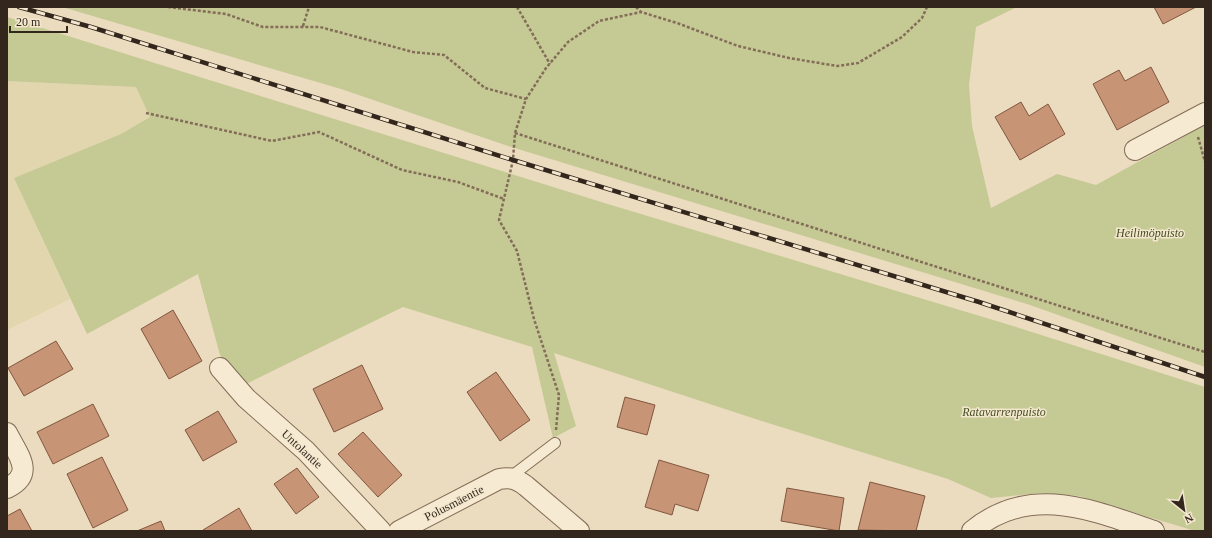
<svg xmlns="http://www.w3.org/2000/svg" width="1212" height="538" font-family="'Times New Roman',serif">
<style>
.farmland{fill:#e1d6ad}
.green{fill:#c5c994}
.building{fill:#c89476;stroke:#81563f}
.lines{fill:none;stroke-linecap:round;stroke-linejoin:round}
.lane-casing{stroke:#836d58;stroke-width:12}
.street-casing{stroke:#836d58;stroke-width:22}
.path{stroke:#836d58;stroke-width:2.5;stroke-dasharray:3 2;stroke-linecap:butt}
.lane{stroke:#f7ead2;stroke-width:10}
.street{stroke:#f7ead2;stroke-width:20}
.rail-casing{stroke:#33261c;stroke-width:4.5}
.rail{stroke:#f3e7ce;stroke-width:3;stroke-dasharray:9;stroke-linecap:butt}
.labels{text-anchor:middle;dominant-baseline:central;stroke-width:3;stroke-linejoin:round;paint-order:stroke}
.park-label{font-size:12px;font-style:italic;fill:#464f24;stroke:#f3e7ce}
.street-label{font-size:12px;fill:#33261c;stroke:#f3e7ce}
</style>
<rect width="100%" height="100%" fill="#ebdcbf"/>
<path class="farmland" d="M7 81 136 87 150 117 121 134 14 178 70 299 7 330Z"/>
<path class="green" d="M62 7H1017L976 27 969 85 972 126 991 208 1057 174 1096 185 1205 125V367L1027 304 508 146 341 89Z
M7 17 611 205 1013 326 1205 387V531H1195L1079 496 1041 493 991 498 948 479 765 422 554 353 576 426 553 438 532 347 403 307 242 386 220 355 198 274 87 334 14 178 121 134 150 117 136 87 7 81Z"/>
<path class="building" d="M1154 7H1196L1163 24Z
M1151 67 1169 102 1117 130 1093 84 1119 70 1125 81Z
M1021 102 1029 116 1048 104 1065 134 1020 160 995 117Z
M173 310 202 361 169 379 141 329Z
M56 341 73 369 24 396 8 368Z
M362 365 383 409 334 432 313 389Z
M496 372 530 420 500 441 467 392Z
M625 397 655 405 647 435 617 427Z
M93 404 109 436 53 464 37 432Z
M218 411 237 442 203 461 185 430Z
M363 432 402 475 378 497 338 454Z
M102 457 128 510 93 528 67 474Z
M659 460 709 475 698 511 675 504 672 515 645 507Z
M297 468 319 497 296 514 274 484Z
M870 482 925 496 916 531 858 530Z
M787 488 844 498 839 531 781 521Z
M239 508 252 531H204L203 530Z
M20 509 32 531H7V516Z
M161 521 165 531H137Z"/>
<g class="lines">
<g class="lane-casing">
<path id="lane" d="M509 478 555 443"/>
</g>
<g class="street-casing">
<path id="street" d="M1135 150 1205 113
M220 368 246 398 306 451 381 531
M7 433C18 455 36 474 7 488
M399 531 499 479C511 477 517 479 526 486L579 531
M972 531C1030 483 1092 510 1154 531"/>
</g>
<path class="path" d="M168 7 226 14 263 27H320L413 52 444 55 485 88 526 99
M517 7 550 64
M636 7 641 12
M303 26 309 7
M146 113 272 141 319 132 402 170 458 182 504 199
M515 133 1205 352
M1198 137 1205 162
M556 430 559 395 534 319 517 251 499 220 513 160 515 133 526 99 546 68 568 42 599 21 641 12 677 23 738 46 789 58 837 66 858 63 902 37 922 18 927 7"/>
<use href="#lane" class="lane"/>
<use href="#street" class="street"/>
<g class="rail-casing">
<path id="rail" d="M19 7 91 27 513 160 979 302 1205 377"/>
</g>
<use href="#rail" class="rail"/>
</g>
<g class="labels">
<g class="park-label">
<text x="1150" y="233">Heilimöpuisto</text>
<text x="1004" y="412">Ratavarrenpuisto</text>
</g>
<g class="street-label">
<text transform="translate(302 449) rotate(43)">Untolantie</text>
<text transform="translate(454 503) rotate(-27)">Polusmäentie</text>
</g>
</g>
<rect width="1212" height="538" fill="none" stroke="#33261c" stroke-width="16"/>
<g transform="translate(1184 510) rotate(150)" stroke="#f3e7ce" stroke-width="3" paint-order="stroke">
<path d="M0-3L7 15L0 10L-7 15Z" fill="#33261c"/>
<text y="-6" font-size="11" font-weight="bold" text-anchor="middle" fill="#33261c">N</text>
</g>
<path d="M10 26v6h57v-6" fill="none" stroke="#33261c" stroke-width="2"/>
<text x="16" y="26" font-size="12" fill="#33261c" stroke="#f3e7ce" stroke-width="3" paint-order="stroke">20 m</text>
</svg>
